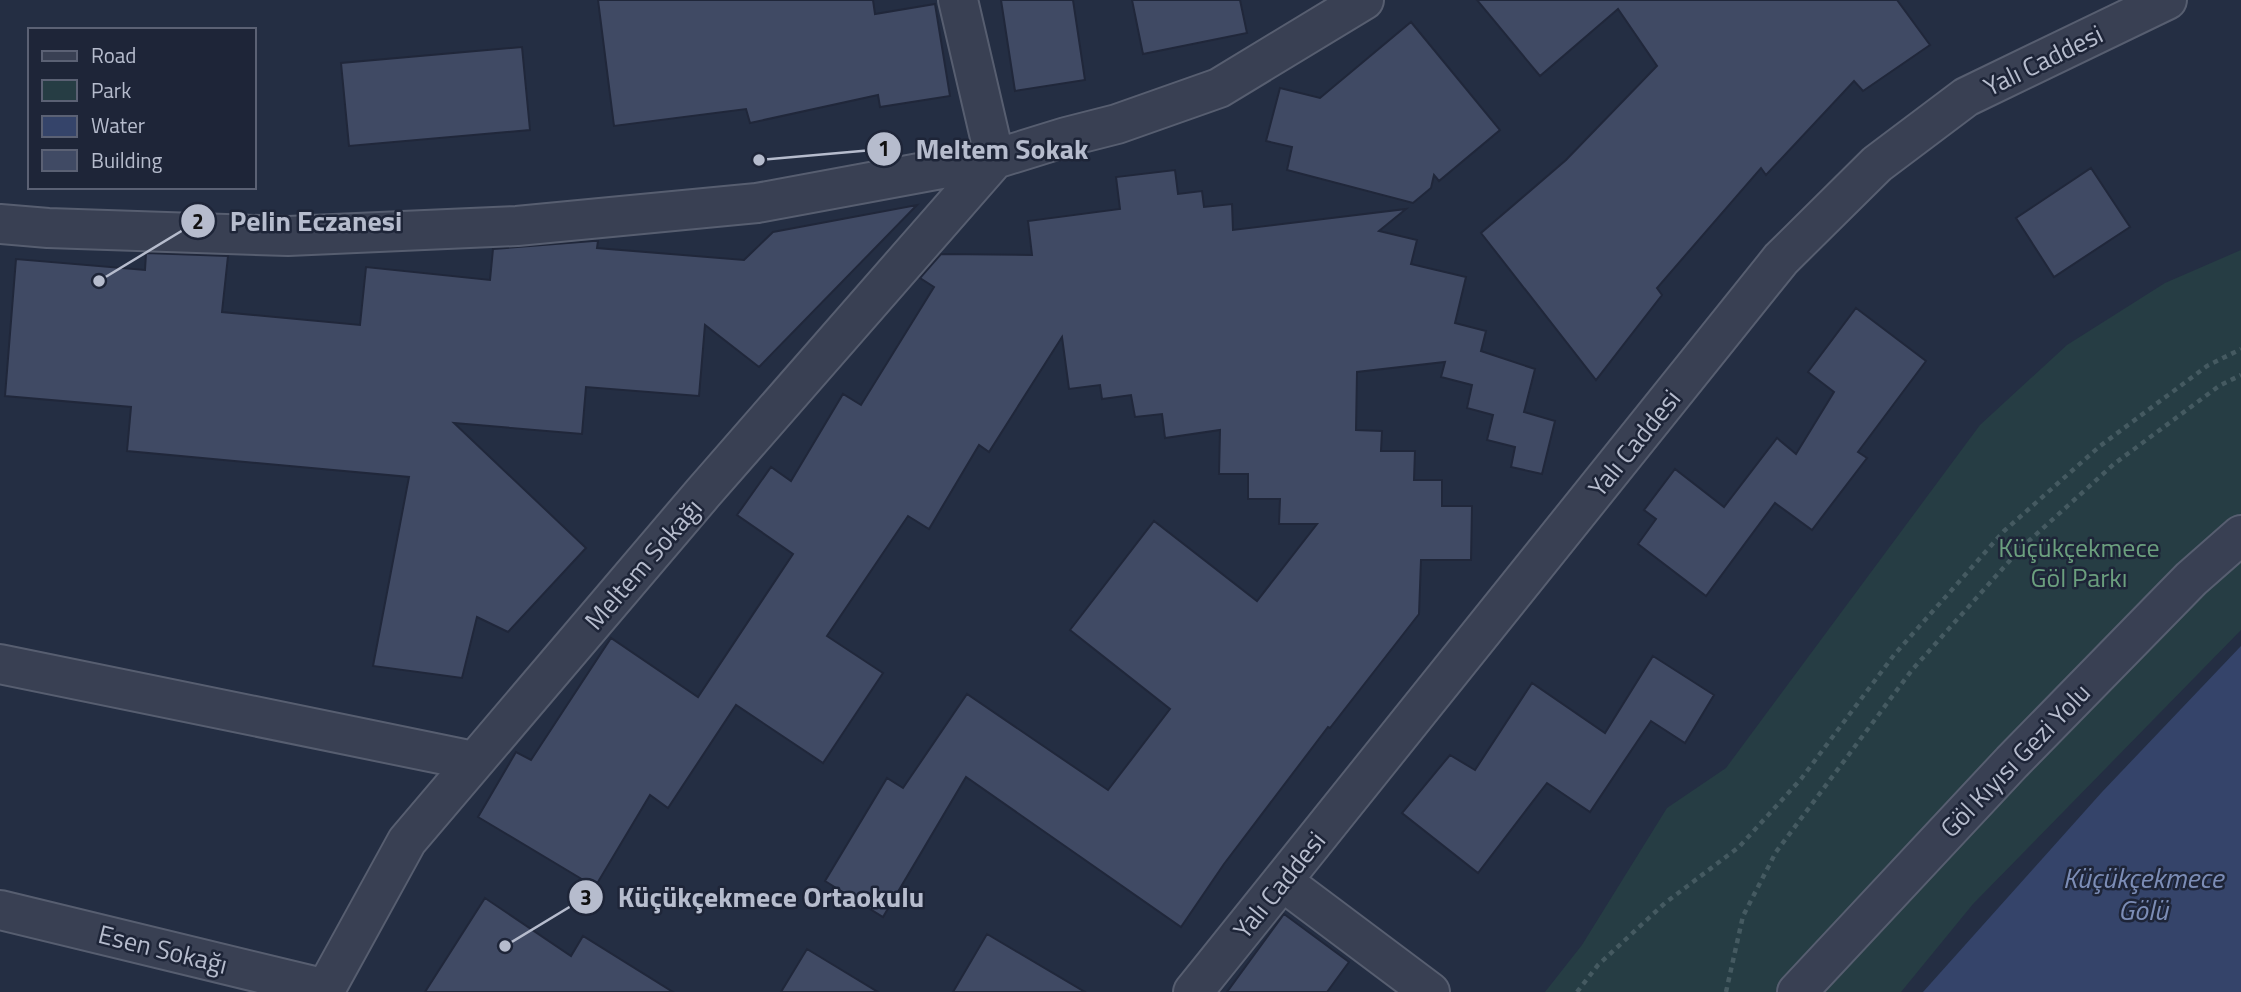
<svg xmlns="http://www.w3.org/2000/svg" width="2241" height="992" font-family="'Titillium Web',sans-serif">
<style>
.green{fill:#263d44}
.water{fill:#35446a}
.building{fill:#404a64;stroke:#20273a;stroke-width:2}
.lines{fill:none;stroke-linecap:round;stroke-linejoin:round}
.minor-casing{stroke:#575e70;stroke-width:42}
.path{stroke:#455a61;stroke-width:4.5;stroke-dasharray:5 5;stroke-linecap:butt}
.minor{stroke:#394053;stroke-width:38}
.labels{text-anchor:middle;dominant-baseline:central;stroke-width:5;stroke-linejoin:round;paint-order:stroke}
.street-label{font-size:26px;fill:#b6bccd;stroke:#1e2538}
.park-label{font-size:26px;fill:#6b9f7e;stroke:#1e2538}
.water-label{font-size:28px;font-style:italic;fill:#7c8db6;stroke:#1e2538}
.leader{fill:none;stroke:#b6bccd;stroke-width:2.5}
.callout-dot{fill:#b6bccd;stroke:#1e2538;stroke-width:2.5}
.mark-label{font-size:21px;text-anchor:middle;font-weight:bold;fill:#111}
.callout-label{font-size:28px;text-anchor:middle;font-weight:bold;fill:#b6bccd;stroke:#1e2538;stroke-width:5;stroke-linejoin:round;paint-order:stroke}
</style>
<rect width="100%" height="100%" fill="#242e43"/>
<path class="green" d="M2241 250V630L1973 904 1901 992H1545L1582 945 1667 808 1726 768 1980 425 2067 345 2165 283Z"/>
<path class="water" d="M2241 646V992H1923L2102 792Z"/>
<path class="building" d="M598 0H873L875 14 935 4 950 96 880 107 878 95 750 123 746 109 614 126Z
M1001 0H1073L1085 80 1015 91Z
M1132 0H1240L1247 33 1143 54Z
M1477 0H1897L1930 45 1863 91 1854 81 1766 175 1761 168 1657 288 1662 295 1596 380 1481 233 1566 160 1657 66 1618 9 1540 76Z
M1411 22 1500 130 1439 181 1434 175 1431 188 1413 203 1287 170 1292 147 1266 141 1280 88 1320 98Z
M522 47 530 130 349 146 341 63Z
M2091 168 2130 227 2054 277 2016 218Z
M1175 170 1178 194 1202 191 1204 207 1232 204 1233 230 1406 209 1379 231 1417 240 1411 264 1466 277 1455 323 1486 331 1481 351 1535 369 1524 412 1555 421 1542 474 1511 467 1515 447 1487 440 1493 415 1467 408 1472 385 1441 377 1445 362 1357 372 1356 430 1382 431 1381 451H1415L1414 480H1442V506H1472L1471 560H1421L1419 614 1330 728 1328 727 1224 864 1181 927 966 777 883 917 825 881 887 778 903 788 967 694 1108 790 1170 709 1070 630 1154 521 1257 601 1317 524H1279L1280 499H1248V474H1219L1220 430 1165 438 1162 414 1135 417 1131 395 1102 399 1100 385 1069 389 1062 337 989 452 979 445 929 529 908 516 827 636 883 673 823 763 736 705 668 808 650 795 595 887 478 817 516 752 531 760 611 638 698 697 793 554 737 515 771 467 791 481 843 394 861 405 934 287 920 278 941 254 1032 255 1028 221 1120 209 1116 177Z
M917 205 759 367 705 325 699 396 586 387 582 434 454 423 586 548 508 632 477 617 462 678 373 666 409 477 127 451 131 407 5 396 16 259 145 270 146 253 228 256 222 312 360 325 366 267 490 280 493 249 593 241H598L597 248 744 260 773 232Z
M1856 308 1926 361 1858 452 1867 458 1812 530 1775 503 1706 596 1638 544 1656 519 1644 510 1675 469 1724 507 1777 438 1796 454 1834 392 1808 372Z
M1653 656 1714 695 1685 743 1651 721 1590 812 1547 783 1478 873 1402 813 1450 755 1475 770 1532 683 1605 733Z
M485 898 571 956 583 936 673 992H425Z
M1284 914 1349 962 1327 992H1227Z
M987 934 1085 992H953Z
M807 949 878 992H781Z"/>
<g class="lines">
<g class="minor-casing">
<path id="minor" d="M0 224 48 228 288 236 517 226 757 203 995 159 1066 137 1117 124 1219 88 1364 0
M0 664 474 761
M1282 881 1430 992
M0 910 326 989
M324 992 407 841 703 493 995 159 958 0
M1193 992 1781 259 1877 164 1966 97 2167 0
M1797 992 2012 762 2191 579 2241 535"/>
</g>
<path class="path" d="M1577 992 1598 965 1665 903 1739 847 1801 779 1894 655 2004 531 2100 446 2207 366 2241 349
M1726 992 1743 916 1776 852 1912 670 2021 548 2114 464 2219 386 2241 375"/>
<use href="#minor" class="minor"/>
</g>
<g class="labels">
<g class="street-label">
<text transform="translate(2043 60) rotate(-26)">Yalı Caddesi</text>
<text transform="translate(1634 443) rotate(-51)">Yalı Caddesi</text>
<text transform="translate(643 564) rotate(-49)">Meltem Sokağı</text>
<text transform="translate(2015 760) rotate(-46)">Göl Kıyısı Gezi Yolu</text>
<text transform="translate(1279 885) rotate(-51)">Yalı Caddesi</text>
<text transform="translate(163 949) rotate(14)">Esen Sokağı</text>
</g>
<g class="park-label">
<text x="2079" y="547">Küçükçekmece<tspan x="2079" dy="30">Göl Parkı</tspan></text>
</g>
<g class="water-label">
<text x="2143" y="877">Küçükçekmece<tspan x="2143" dy="32">Gölü</tspan></text>
</g>
</g>
<path class="leader" d="M759 160L884 149M99 281L198 221M505 946L586 897"/>
<g class="callout-dot">
<circle cx="759" cy="160" r="7"/>
<circle cx="99" cy="281" r="7"/>
<circle cx="505" cy="946" r="7"/>
<circle cx="884" cy="149" r="18"/>
<circle cx="198" cy="221" r="18"/>
<circle cx="586" cy="897" r="18"/>
</g>
<g class="mark-label">
<text x="884" y="156">1</text>
<text x="198" y="229">2</text>
<text x="586" y="905">3</text>
</g>
<g class="callout-label">
<text x="1002" y="159">Meltem Sokak</text>
<text x="316" y="231">Pelin Eczanesi</text>
<text x="771" y="907">Küçükçekmece Ortaokulu</text>
</g>
<rect x="28" y="28" width="228" height="161" fill="#1e2538" stroke="#5b6174" stroke-width="2"/>
<rect x="42" y="51" width="35" height="10" fill="#394053" stroke="#5b6174" stroke-width="2"/>
<text x="91" y="63" font-size="21" fill="#b6bccd">Road</text>
<rect x="42" y="80" width="35" height="21" fill="#263d44" stroke="#5b6174" stroke-width="2"/>
<text x="91" y="98" font-size="21" fill="#b6bccd">Park</text>
<rect x="42" y="116" width="35" height="21" fill="#35446a" stroke="#5b6174" stroke-width="2"/>
<text x="91" y="133" font-size="21" fill="#b6bccd">Water</text>
<rect x="42" y="150" width="35" height="21" fill="#404a64" stroke="#5b6174" stroke-width="2"/>
<text x="91" y="168" font-size="21" fill="#b6bccd">Building</text>
</svg>
